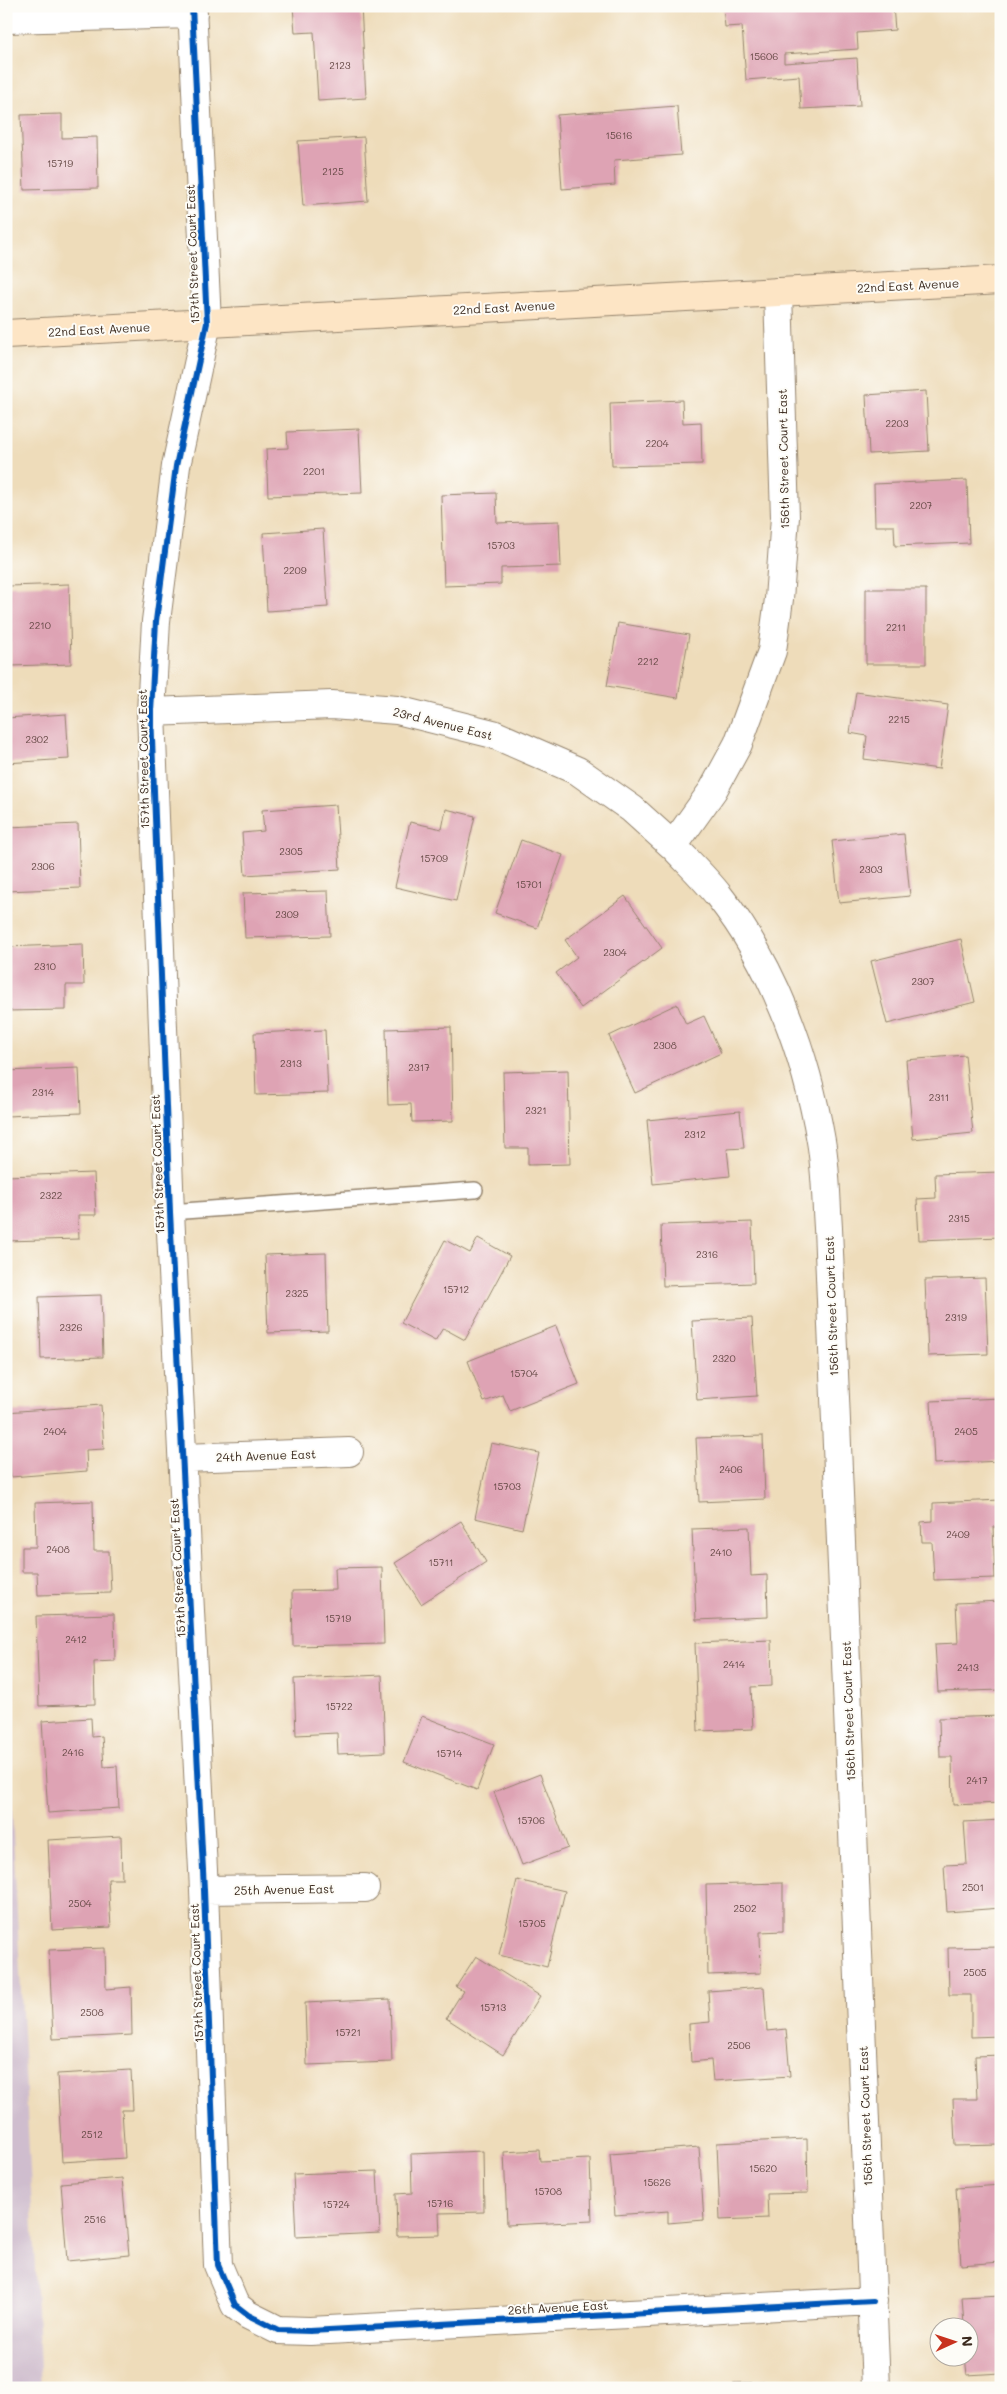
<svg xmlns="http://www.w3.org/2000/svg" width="1007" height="2394" font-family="Mali,sans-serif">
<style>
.industrial{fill:#cfbdce}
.building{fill:#dea3b4}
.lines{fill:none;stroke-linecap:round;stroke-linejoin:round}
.lane-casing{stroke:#94836c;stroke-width:18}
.street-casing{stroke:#94836c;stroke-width:30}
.secondary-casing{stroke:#94836c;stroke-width:30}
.lane{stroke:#fff;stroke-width:15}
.street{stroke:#fff;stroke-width:28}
.secondary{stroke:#fde5c5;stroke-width:28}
.cycleway-casing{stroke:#fdfcf7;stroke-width:9}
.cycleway{stroke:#0057b8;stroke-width:6}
.labels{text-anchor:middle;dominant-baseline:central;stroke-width:4;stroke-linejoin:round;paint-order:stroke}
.number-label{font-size:10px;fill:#644844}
.street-label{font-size:12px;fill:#3b2a1e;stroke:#fdfcf7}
</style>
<rect width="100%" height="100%" fill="#fdfcf7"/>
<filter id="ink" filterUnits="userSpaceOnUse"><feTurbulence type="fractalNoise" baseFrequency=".02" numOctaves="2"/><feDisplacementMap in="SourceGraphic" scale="10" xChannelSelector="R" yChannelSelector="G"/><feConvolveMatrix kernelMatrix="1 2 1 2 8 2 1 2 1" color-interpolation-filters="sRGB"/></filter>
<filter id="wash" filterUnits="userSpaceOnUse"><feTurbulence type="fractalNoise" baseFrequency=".0096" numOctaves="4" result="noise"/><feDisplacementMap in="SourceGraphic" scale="20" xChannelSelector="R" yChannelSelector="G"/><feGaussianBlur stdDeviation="1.12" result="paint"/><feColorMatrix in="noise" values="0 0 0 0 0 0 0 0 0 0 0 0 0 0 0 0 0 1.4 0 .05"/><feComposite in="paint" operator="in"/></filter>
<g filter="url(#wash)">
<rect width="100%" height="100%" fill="#eedcba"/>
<path class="industrial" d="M6 1734H8L41 2388H6Z"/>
<g id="blocks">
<path class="building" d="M293 6H361L366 98 318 101 314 32 295 33Z
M723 6H893L895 30 857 33 858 49 784 54V63L857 58 860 106 801 109 799 76 746 80 742 26 725 27Z
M677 106 681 155 614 160 615 185 562 189 557 115Z
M62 114V138L97 137 98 188 24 190 21 115Z
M364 137 368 201 303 206 298 141Z
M926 391 929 451 869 454 866 395Z
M682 400 683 423 701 422 702 464 612 466 610 403Z
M359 429 362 493 268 496 266 449 288 448 287 432Z
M967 480 969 543 895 546 894 526H875L874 484Z
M496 493 497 523 559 521 561 566 501 568V584L444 586 441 495Z
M323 529 328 607 267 611 263 533Z
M69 584 71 664 11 666 9 586Z
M866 589H926V664H866Z
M618 623 689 635 678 698 607 686Z
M856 692 948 705 939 769 864 759 867 736 850 733Z
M66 714 69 759 6 763V718Z
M336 805 340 869 245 875 242 833 264 831 262 810Z
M446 809 475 816 456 901 395 887 410 822 442 829Z
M78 824 80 888 6 891 8 827Z
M904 834 910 896 839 903 832 841Z
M521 840 563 855 537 928 495 913Z
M328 891 330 936 245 938 243 893Z
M625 896 662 948 581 1008 556 973 577 957 565 940Z
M961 939 975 1002 887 1024 871 961Z
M83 944 84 985H66V1010L6 1011V947Z
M677 1004 686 1024 704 1016 721 1053 635 1093 609 1036Z
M451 1027 453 1121 412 1122 411 1104 388 1105 386 1029Z
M325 1030 328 1093 256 1095 254 1033Z
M965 1055 973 1133 913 1139 906 1060Z
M79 1068 81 1113 6 1116V1071Z
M568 1070 570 1164 528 1165V1148H505L503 1072Z
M740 1111 744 1148 727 1149 730 1176 653 1184 647 1120Z
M1001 1172V1237L919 1240 917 1199 936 1198 935 1174Z
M94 1173 96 1215H78L79 1239 6 1241V1176Z
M752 1222 754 1283 663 1286 661 1225Z
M478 1238 510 1256 465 1340 443 1328 435 1341 401 1323 445 1240 470 1253Z
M326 1253 328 1331 268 1333 265 1255Z
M985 1278 988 1354 928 1356 925 1280Z
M101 1295 103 1357 41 1359 39 1297Z
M752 1318 757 1396 697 1400 692 1321Z
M556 1326 579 1384 510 1411 503 1395 484 1402 468 1361Z
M1001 1398V1461L934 1464 931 1401Z
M101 1405 104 1449 86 1450 87 1471 11 1477 6 1412Z
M763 1436 765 1499 699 1502 696 1438Z
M491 1443 539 1453 522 1529 475 1518Z
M1001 1500V1527H993L995 1578 934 1580 932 1542H922L921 1522 933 1521V1503Z
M93 1501 94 1551H109L111 1593 38 1595 37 1572H22V1547H36L35 1503Z
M461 1521 486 1562 421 1604 395 1563Z
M749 1527 751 1576 767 1575 768 1617 696 1620 692 1529Z
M382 1567 384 1644 293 1646 292 1591 336 1590 335 1568Z
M1001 1601V1690L938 1692 935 1644 958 1643 956 1603Z
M114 1614 115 1661 94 1662 95 1704 39 1706 36 1616Z
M771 1640 772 1686 751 1687 753 1729 698 1731 695 1643Z
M382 1675 385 1752 338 1754 337 1733 296 1735 294 1679Z
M422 1716 494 1744 477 1790 404 1762Z
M1001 1716V1803L953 1805 952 1757H940L939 1718Z
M91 1718 92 1737 102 1736 104 1767 117 1766 119 1808 48 1813 42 1721Z
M540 1774 568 1848 522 1865 494 1792Z
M1001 1820V1908L947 1912 944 1865 967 1864 964 1822Z
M121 1836 122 1879H108L111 1927 52 1930 48 1840Z
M517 1880 565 1891 547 1967 499 1955Z
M783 1883V1931L760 1932 761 1973 708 1975 706 1885Z
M1001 1947V2036L971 2037V1995H949L948 1948Z
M105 1948 106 1989 131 1987 132 2035 53 2039 49 1950Z
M476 1956 540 1996 503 2055 446 2018 463 1991 456 1987Z
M764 1987 767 2031 786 2029 790 2076 713 2081 711 2060 691 2062 689 2024 710 2022 708 1991Z
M390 1999 392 2062 307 2065 305 2003Z
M1001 2055V2145L955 2146 953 2099H977L975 2056Z
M131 2070 133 2110H122L125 2158 62 2162 57 2074Z
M807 2139 808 2193 767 2194 768 2218 720 2220 717 2143Z
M699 2147 704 2220 668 2223V2211L615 2215 610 2154Z
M539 2150 540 2161 590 2159 592 2221 507 2225 504 2152Z
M483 2151 484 2212 439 2213 440 2235 397 2236 396 2194 412 2193 411 2154Z
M377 2171 380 2233 296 2237 293 2174Z
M122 2178 129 2255 67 2261 61 2183Z
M1001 2185V2262L961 2265 956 2188Z
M1001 2295V2373L967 2375 965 2356H970V2326H964L962 2297Z
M770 2382 771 2388H735L734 2383Z"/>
</g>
</g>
<g filter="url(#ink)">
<use href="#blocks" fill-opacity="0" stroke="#94836c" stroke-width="1"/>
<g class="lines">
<g class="lane-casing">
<path id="lane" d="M170 1212 475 1190"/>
</g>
<g class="street-casing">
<path id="street" d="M192 6 207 323 176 466 156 621 151 712 170 1212 204 1890 218 2265 235 2305 248 2315 278 2330 310 2331 873 2301
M6 19 193 14
M778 292 785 517 779 599 772 651 738 744 713 790 673 846C688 862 705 878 719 896 774 966 806 1054 821 1141 826 1169 826 1199 828 1228L876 2388
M151 712 332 705 397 710 493 734 578 771 632 809 673 846
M183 1458 349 1452
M204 1890 365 1888"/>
</g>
<g class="secondary-casing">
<path id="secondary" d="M6 334 1001 280"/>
</g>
<use href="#lane" class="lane"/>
<use href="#street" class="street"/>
<use href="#secondary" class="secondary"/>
<g class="cycleway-casing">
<path id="cycleway" d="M192 6 207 323 176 466 156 621 151 712 170 1212 204 1890 218 2265 235 2305 248 2315 278 2330 310 2331 873 2301"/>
</g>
<use href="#cycleway" class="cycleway"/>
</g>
</g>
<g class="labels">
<g class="number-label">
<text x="764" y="56">15606</text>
<text x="340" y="65">2123</text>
<text x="619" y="135">15616</text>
<text x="60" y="163">15719</text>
<text x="333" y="171">2125</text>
<text x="897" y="423">2203</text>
<text x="657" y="443">2204</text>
<text x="314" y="471">2201</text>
<text x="921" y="505">2207</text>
<text x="501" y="545">15703</text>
<text x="295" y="570">2209</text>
<text x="40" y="625">2210</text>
<text x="896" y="627">2211</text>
<text x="648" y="661">2212</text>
<text x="899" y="719">2215</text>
<text x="37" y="739">2302</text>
<text x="291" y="851">2305</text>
<text x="434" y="858">15709</text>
<text x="43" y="866">2306</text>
<text x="871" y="869">2303</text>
<text x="529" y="884">15701</text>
<text x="287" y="914">2309</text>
<text x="615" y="952">2304</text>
<text x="45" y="966">2310</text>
<text x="923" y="981">2307</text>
<text x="665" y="1045">2308</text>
<text x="291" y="1063">2313</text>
<text x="419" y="1067">2317</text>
<text x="43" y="1092">2314</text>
<text x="939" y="1097">2311</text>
<text x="536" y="1110">2321</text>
<text x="695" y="1134">2312</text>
<text x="51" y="1195">2322</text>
<text x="959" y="1218">2315</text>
<text x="707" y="1254">2316</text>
<text x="456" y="1289">15712</text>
<text x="297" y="1293">2325</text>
<text x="956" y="1317">2319</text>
<text x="71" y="1327">2326</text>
<text x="724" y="1358">2320</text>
<text x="524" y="1373">15704</text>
<text x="55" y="1431">2404</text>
<text x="966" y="1431">2405</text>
<text x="731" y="1469">2406</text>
<text x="507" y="1486">15703</text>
<text x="958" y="1534">2409</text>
<text x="58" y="1549">2408</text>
<text x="721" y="1552">2410</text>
<text x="441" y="1562">15711</text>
<text x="338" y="1618">15719</text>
<text x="76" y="1639">2412</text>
<text x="734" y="1664">2414</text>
<text x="968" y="1667">2413</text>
<text x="339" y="1706">15722</text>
<text x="73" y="1752">2416</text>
<text x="449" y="1753">15714</text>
<text x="977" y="1780">2417</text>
<text x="531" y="1820">15706</text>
<text x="973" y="1887">2501</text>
<text x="80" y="1903">2504</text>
<text x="745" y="1908">2502</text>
<text x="532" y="1923">15705</text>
<text x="975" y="1972">2505</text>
<text x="493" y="2007">15713</text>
<text x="92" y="2012">2508</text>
<text x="348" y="2032">15721</text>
<text x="739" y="2045">2506</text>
<text x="92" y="2134">2512</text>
<text x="763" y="2168">15620</text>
<text x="657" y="2182">15626</text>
<text x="548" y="2191">15708</text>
<text x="440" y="2203">15716</text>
<text x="336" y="2204">15724</text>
<text x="95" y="2219">2516</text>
</g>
<g class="street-label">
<text transform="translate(192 254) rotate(-92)">157th Street Court East</text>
<text transform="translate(908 285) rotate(-3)">22nd East Avenue</text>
<text transform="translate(504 307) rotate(-3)">22nd East Avenue</text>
<text transform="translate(99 329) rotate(-3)">22nd East Avenue</text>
<text transform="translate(783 459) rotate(-91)">156th Street Court East</text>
<text transform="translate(443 723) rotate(14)">23rd Avenue East</text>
<text transform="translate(143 759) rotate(-91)">157th Street Court East</text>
<text transform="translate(157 1164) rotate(-92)">157th Street Court East</text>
<text transform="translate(831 1306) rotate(-92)">156th Street Court East</text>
<text transform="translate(266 1455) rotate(-2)">24th Avenue East</text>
<text transform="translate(177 1568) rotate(-93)">157th Street Court East</text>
<text transform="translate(848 1711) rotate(-92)">156th Street Court East</text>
<text transform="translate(284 1889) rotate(-1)">25th Avenue East</text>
<text transform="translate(196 1973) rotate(-92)">157th Street Court East</text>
<text transform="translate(865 2116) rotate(-92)">156th Street Court East</text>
<text transform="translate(558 2307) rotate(-3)">26th Avenue East</text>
</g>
</g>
<rect width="1007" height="2394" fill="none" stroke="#fdfcf7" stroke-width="25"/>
<g transform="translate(954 2342) rotate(87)"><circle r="24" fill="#fdfcf7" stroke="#afa8a0"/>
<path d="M0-4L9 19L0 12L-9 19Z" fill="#c8321e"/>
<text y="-8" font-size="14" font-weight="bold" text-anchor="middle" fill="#3b2a1e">N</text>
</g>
</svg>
